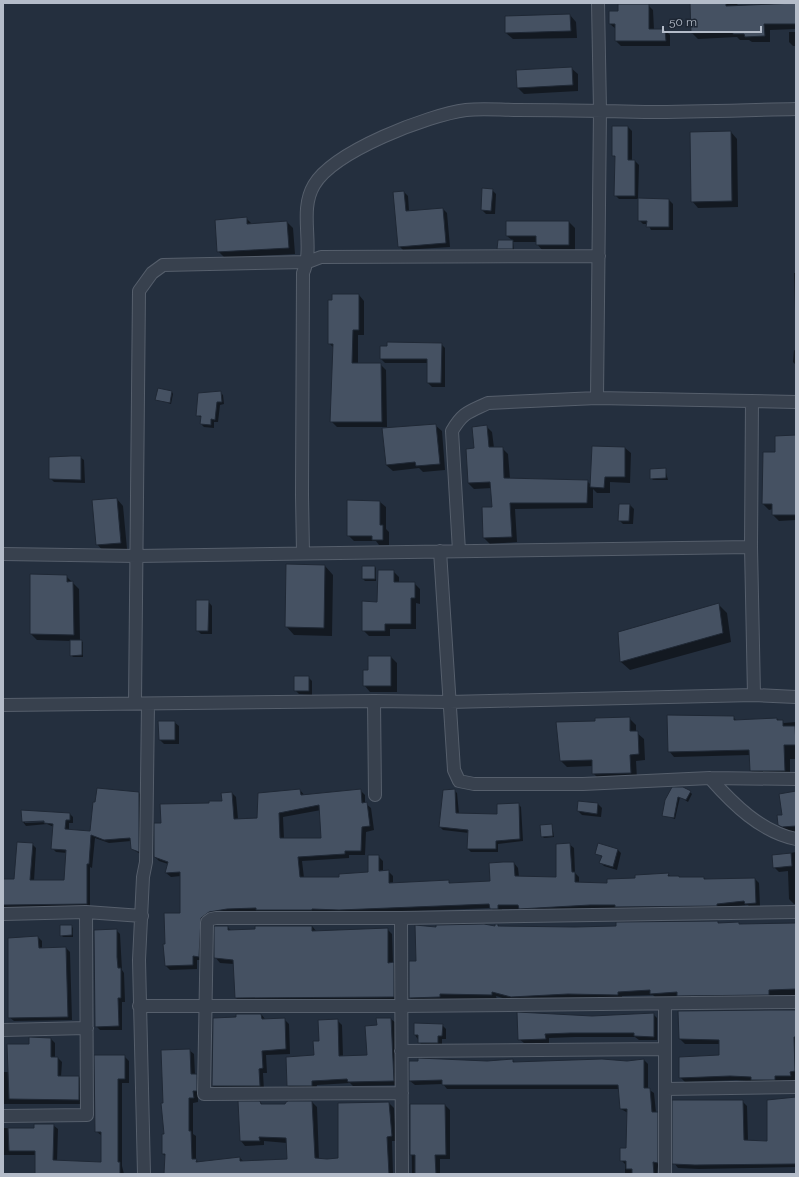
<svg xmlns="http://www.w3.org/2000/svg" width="799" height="1177" font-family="Raleway,sans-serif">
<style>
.shadow{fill:#0007;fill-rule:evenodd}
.building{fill:#455162;stroke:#1f2835;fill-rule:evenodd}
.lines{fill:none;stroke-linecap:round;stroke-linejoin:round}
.street-casing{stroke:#565f6c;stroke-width:14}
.street{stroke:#38414e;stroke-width:12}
</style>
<rect width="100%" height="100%" fill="#242f3e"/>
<path class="shadow" d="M691 3H736L739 6H768V3H796V29L770 30V42H752L749 40H740L737 37 698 39 692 33Z
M648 5 653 10 654 30H665L670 35V46H621L616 41V29L610 24 619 12Z
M570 15 576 22 577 38 513 39 506 33Z
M789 32H796V46H793L789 42Z
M571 68 578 74V91L524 94 518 88Z
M628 127 632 131V161H635L639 165 638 199H619L615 195 616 158 613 155Z
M731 132 737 139 738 207 698 208 692 201Z
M492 190 496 194 495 214H486L482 210Z
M404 192 408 196 409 211 443 209 447 213 450 247 403 250 399 246Z
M669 200 673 204V230H651L648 224H643L639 220Z
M246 218 253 225 287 222 293 228 295 254 225 258 218 251Z
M569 222 575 228V250H542L537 244V242H513L514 250H500L498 248 513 241 507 236Z
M794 273H796V311L795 310Z
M359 295 364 301V335H358V364H380L386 370 387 427H337L331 421 334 348 329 343Z
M441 344 445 348V387H432L428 383V363H385L381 359Z
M794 350 796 351V365L793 362Z
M172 392 173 394 171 404 156 399Z
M220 392 223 395 224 404 220 405 218 422H214V428L204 427 201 424 202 418 197 415Z
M435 425 442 431 445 470 423 472 419 468 393 471 386 465Z
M486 426 492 432 494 448H502L508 454 510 479 587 481 591 485 625 448 631 453 630 483 610 482V493H597L593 489V508L515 509 517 542 490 544 484 538 493 508 492 488 474 489 468 483 475 449Z
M796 436V520L779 521 773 515V509L769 510 763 504 776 453Z
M80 457 84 460 85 483 54 482 50 478Z
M665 469 668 480H653L651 478Z
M117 499 123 506 127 549 103 551 97 544Z
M380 502 386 507V529L389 532V545H379L376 541H354L348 535Z
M630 505 634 509 633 524H623L619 520Z
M325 566 333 575 332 636 294 635 286 626Z
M375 567 376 568V581H365L363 579Z
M393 571 399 577V583H414L420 589V604L416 603V629H390V636H369L363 630Z
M66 576 79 589 80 641 83 642V657H73L71 655V641L37 640 31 634Z
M208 601 212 606V634H201L197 630Z
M718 604 727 613 731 642 630 670 621 662 619 632Z
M391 657 397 663V692H370L364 685 369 671Z
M308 677 312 681V695L299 694 295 690Z
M733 717 737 721 777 719 784 723 796 722V759H790V777L756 776 751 771 750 755 674 757 669 751Z
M629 718 636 725V732L644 739 645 760 636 761 637 779 600 780 593 773V766L567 767 561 761 596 722Z
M174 722 179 726V744H164L160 740Z
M97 789 139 793 143 797 142 855 132 849 131 841 109 843 95 838 92 868 90 867V907L3 909V880H15L18 843 32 844 36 848 34 881H65L67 853 56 852 52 848 54 827 47 824 26 826 23 822 22 811 70 814 73 817V823H69V830L91 832 94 803H96ZM49 820V822L25 823V821Z
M300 790 305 796 360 790 365 795V803L371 808 374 830 366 832 365 855H349V858L302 861 304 878H340L369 873 378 856 383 861V872H389L393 876V884L448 881 451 884 491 882 514 863 518 868 519 877 557 878 569 844 574 848 575 873 579 877V883L608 884 668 874 671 877H679L681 878H704L707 880 755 879 759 883 760 907 750 908 748 905 720 908 595 909 524 913 520 909H502V913H496L491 908 344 914H261L258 912 232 913 214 916 203 960H197V969L170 970 166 966V945L181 914V876L171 877 166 873 168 864 159 861 155 857 162 824 210 804 223 802 232 793 236 797 238 819 258 818ZM321 810 322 839H284L283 817Z
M454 790 457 793 459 814 498 815 518 804 521 807 523 841 498 844V852H471L468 849 469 833 443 830 440 827Z
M690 792 692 794 688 802 680 797 675 819 663 815 666 801Z
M796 792V832L788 831 779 825Z
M598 804 602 808 601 817 582 815 578 811Z
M552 825 554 837 544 838 542 836Z
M599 844 618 850 621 853 617 870 604 866 601 863 602 857 596 853Z
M796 852V904H794L789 899 788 871 779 872 774 867 773 856Z
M717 922 720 924 739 925 796 923V995H774V999L683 1000 680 997 656 998 653 995 622 996V999L574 998 516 1002 496 996 497 1000 444 999V1002L415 1003 410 998 418 962 437 928 497 927 496 925H498L500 927 565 929Z
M71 926 73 928V937H63L61 935Z
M312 926 317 932 387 929 392 934 393 963 398 969 399 1002 241 1003 236 998 234 964 220 963 215 957 227 927 232 931Z
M116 930 120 934 122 970 124 973 125 1002H122V1030H100L96 1026Z
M38 937 42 941V949L66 948 70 952 72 1020 14 1021 9 1017Z
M796 1012V1080L779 1081V1084L736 1080 685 1082 680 1077 720 1056V1044H685L680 1039Z
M261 1014 265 1019H284L289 1024 290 1054 266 1055 267 1073H263L264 1091H217L213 1086 214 1019Z
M653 1014 657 1018V1040H639L635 1037H575L549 1038V1043H524L519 1039 592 1017Z
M391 1019 396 1023 398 1085 353 1086 350 1083 317 1085 316 1090H293L288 1086 315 1056 320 1042 337 1020 342 1025 343 1057 368 1055 378 1026Z
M415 1024 442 1025 446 1029V1039H442V1047H423L415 1035Z
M51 1039 55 1043V1058H58L62 1062 61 1077H79L83 1081V1104H3V1072H10L30 1045Z
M189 1050 194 1054 195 1075 201 1080V1095H198V1102L193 1103V1134L196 1136V1160L199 1162 240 1158 244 1162 288 1160 287 1143 264 1141V1145L245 1146 241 1141 260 1102 263 1105H286L312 1102 317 1107 319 1160 339 1159 389 1103 394 1108 396 1141H392L393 1174H165L166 1157 163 1154V1135H165L164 1104Z
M124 1056 129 1061V1083H122V1166L124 1174H36V1155H4L3 1174V1128L35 1129 53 1125 58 1129 57 1162 102 1163V1136L96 1131Z
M512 1060 516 1063 627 1062 644 1060 648 1064V1089L654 1093 656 1113 662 1117V1167L658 1166 657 1174H625V1164L621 1160 627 1149 628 1113 621 1109 620 1089H447L443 1084 415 1085 410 1081 487 1062Z
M796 1098V1167L699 1169 678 1168 674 1163 742 1101 747 1106 748 1141 768 1142Z
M411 1105H445L450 1110V1159H440V1174H412Z"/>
<path class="building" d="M690 3H726V6L796 3V24H764L765 36 745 37 744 34H733V32L691 33Z
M618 4H649V29H665L666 41H615V24H609V11H618Z
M570 14 571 31 505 33V16Z
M572 67 573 85 517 88 516 70Z
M612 126H628V160H635V196H614L615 156H612Z
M731 131 732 201 691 202 690 132Z
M482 188 493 189 491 211 481 210Z
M404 191 406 211 443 208 446 243 398 247 393 192Z
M638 198 669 199V227H646L647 221H638Z
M247 217V224L287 221 289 248 217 252 215 220Z
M506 221H569V245H536V236H506Z
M498 240H513V249H497Z
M332 294H359V330H353L352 363H381L382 422H330L333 344H328V300H332Z
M387 342 442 343 441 383H427V359H380V346H387Z
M158 388 172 391 170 403 155 400Z
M221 391 222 402H217L215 420 211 419V425L200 424 201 416H196L198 393Z
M436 424 440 464 416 466 415 462 386 465 382 428Z
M487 425 489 447H503L504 478 588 480 587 503H510L512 537 483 538 482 507H492L490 482 468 483 466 449 474 448 472 427Z
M796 435V515H772V504H762L763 452H775V436Z
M592 446 625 447V477H605L604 488 590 487Z
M71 456H81V480L49 479V457Z
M666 468V478L650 479V469Z
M117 498 121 543 96 545 92 500Z
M347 500 380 501V525H383V540H372V536H347Z
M619 504H630L629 521H618Z
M286 564 325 565 324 628 285 627Z
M362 566H375V579H362Z
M378 570H394V582H415V598H411V624H385V631H362V601L377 602Z
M30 574 67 575V582L73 581 74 635 30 634Z
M196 600H209L208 631H196Z
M719 603 723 633 620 662 618 632Z
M70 640H82V655L70 656Z
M368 656H391V686H363V670H368Z
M294 676H309V691H294Z
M667 715 734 716V720L777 718V720H783V726H795L796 745H784L785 771H750L749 750 668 752Z
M630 717V731H638L639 754 630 755 631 773 592 774V760L560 761 556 722 595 721V718Z
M158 721H175V740H159Z
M672 787H683L691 791 686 800 678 797 674 818 662 816 665 800Z
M97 788 139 792V852L131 849 130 838 104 840 91 835 89 864H87V904L3 905V879H14L17 842 33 843 30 880H64L66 850 51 849 53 824 44 823V821L22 822 21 810 70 813V820H66L65 829 90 831 93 802H95Z
M300 789 301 795 361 789 362 803 367 802 370 826 362 827 361 851H345V854L298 857 300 877H339V874L368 872V855H379V871L389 870V883L449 880V883L490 881 489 863 503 862H514L515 876 556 877V844L570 843 572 872H575V882L607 883V879L635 878V875L669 873 668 876H679V877H704V879L755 878 756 903 745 904 744 901 717 904V906L615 907V905H590L519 909 518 905H498V909H490L489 904 339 910 312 909V910H256V908L227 909 209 912 201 918 199 957 193 956V965L165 966 163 944H165L164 913H180V872L165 873 168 862 154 857V823H161L160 804 209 803V801H222L221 793 232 792 234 819 257 818 258 793ZM319 805 321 838H280L279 813Z
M455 789 456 813 497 814V804L519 803 520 839 496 841V849H467L468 830 439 827 443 790Z
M796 791V826L782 827 778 825 777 815H782L779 794Z
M578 801 598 803 597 814 577 811Z
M552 824 553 836 541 837 540 825Z
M598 843 618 849 613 867 599 863 602 856 595 854Z
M791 853 792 866 773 868 772 855Z
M718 921V923L739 922V924L796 923V989L769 990V995L677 996V992L650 994V990L618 992V995L568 994 511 997 492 992V995L440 994V997L409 998V961H416L415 925 436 927V925L484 924 495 926V924H498V926L575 927 616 926V922Z
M60 925H72V935L60 936Z
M214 926H228V930L255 929V926H312V931L388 928V963L394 962V997L235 998 233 960 214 958Z
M117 929V957L118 968H121V998H118L119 1026 95 1027 94 930Z
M38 936 39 948 66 947 68 1017 8 1018V938Z
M770 1010H796V1037H794L795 1071 790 1072 791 1076H775V1080H751V1077L730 1076 679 1078V1057L719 1055V1040L679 1039 678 1011Z
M517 1012 592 1016 654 1013V1037L634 1036V1033H570L545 1034 546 1039 518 1040Z
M236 1014H261L262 1019 285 1018 286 1049 262 1051 263 1068 259 1069 260 1086H212L213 1018 236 1017Z
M376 1018H391L394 1081 348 1082 347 1079 312 1081V1086H287L286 1057 314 1055 313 1041H319L318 1020 338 1019 339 1056 367 1055 365 1026 377 1025Z
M414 1023 443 1024 442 1036H438V1043H418V1035H414Z
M29 1037 51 1038V1057H58V1076H79V1100L9 1099 7 1044H29Z
M190 1049 191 1074H197V1091H193L194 1098H189V1131H191L192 1159H197L196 1162 240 1157V1161L287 1159 286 1138 259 1137 260 1141H240L238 1101H260L261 1104H285L286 1102 288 1101H312L315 1158 327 1159 338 1158V1103L389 1102 392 1136 387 1137 389 1174H164L165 1154H162V1134H164L161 1103H163L161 1050Z
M94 1055H125V1079H118V1162H120V1174H35V1151H9L8 1128H34V1124H54L53 1160 101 1162V1132H95Z
M418 1058 487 1061 513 1059V1062L602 1059 627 1061 644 1059V1088H650L652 1112H658V1163L653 1162 654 1174H632V1169H626V1161H620V1148H626L627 1109H620L618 1085H442V1080L409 1081V1061H418Z
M796 1097V1164L695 1165 672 1164V1100H743L744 1140 767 1141V1100Z
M410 1104H445L446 1155H435L436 1174H415V1155H410Z"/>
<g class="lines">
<g class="street-casing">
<path id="street" d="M597 398 600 110 598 3
M752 401 751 547 754 695
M440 551 454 770 459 781 474 784H583L710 778 796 779
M459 551 452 431C463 412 469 412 488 403L597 398 796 402
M303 553 302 495 303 273C315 246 298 212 314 185 334 151 428 115 466 110 483 108 501 110 518 110 561 110 604 111 648 112 697 112 747 110 796 109
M3 554 137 556 751 547
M374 701 375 795
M135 703 139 291 152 273 163 265 308 262 321 257 599 256
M3 705 374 701 449 702 754 695 796 697
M710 778C733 804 761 832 796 839
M3 914 86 912 142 916
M401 918 402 1174
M139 1006H400L796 1002
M3 1030 87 1028
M401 1051 665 1049
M665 1089 796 1087
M402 1093 204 1094 207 922 211 919 216 918H401L796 912
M3 1116 87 1115 86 912
M144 1174 139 960 143 877 146 862 148 704
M665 1174V1005"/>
</g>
<use href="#street" class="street"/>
</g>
<rect width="799" height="1177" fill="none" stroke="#b4bcc9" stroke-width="8"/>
<path d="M663 26v6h98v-6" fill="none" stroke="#b4bcc9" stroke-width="2"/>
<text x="669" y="26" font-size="12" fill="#b4bcc9" stroke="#1d2633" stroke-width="3" paint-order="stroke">50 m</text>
</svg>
